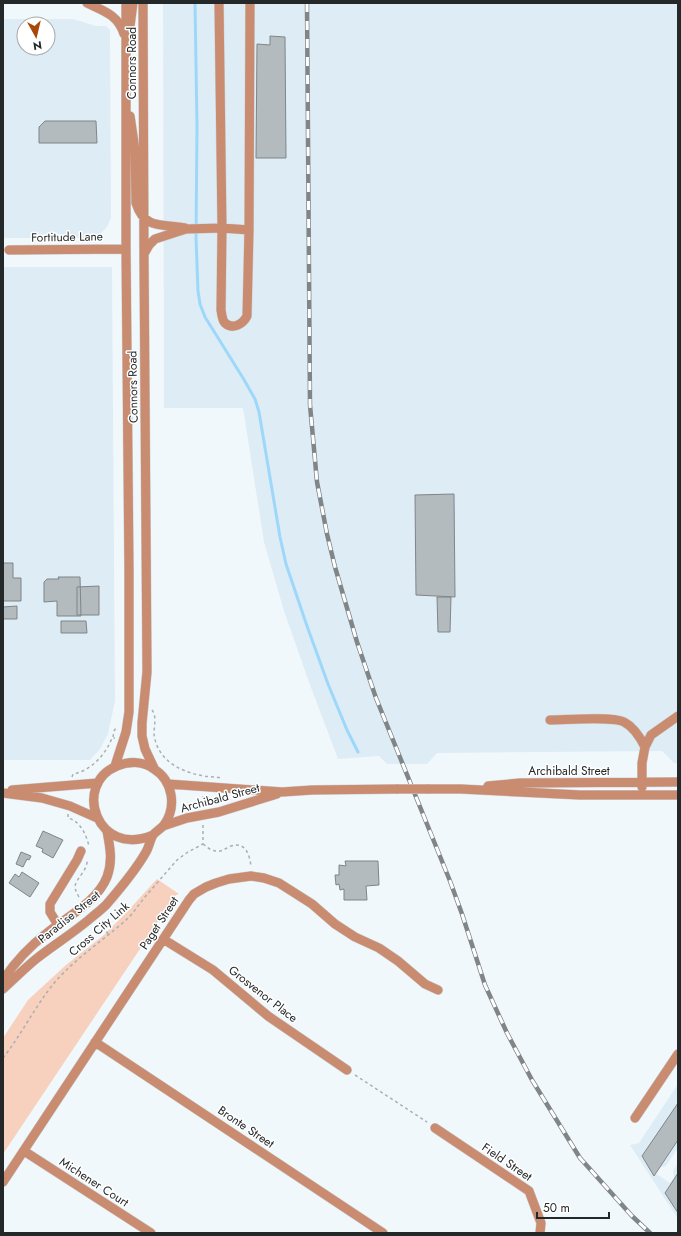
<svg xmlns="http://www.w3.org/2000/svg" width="681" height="1236" font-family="Jost,sans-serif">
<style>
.built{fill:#deecf5;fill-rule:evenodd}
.green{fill:#f7d0be}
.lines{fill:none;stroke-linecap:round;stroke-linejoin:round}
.stream{stroke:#9dd8fa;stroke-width:3}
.building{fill:#b4bbbf;stroke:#7f8589}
.minor-casing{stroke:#ccd3d6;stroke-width:10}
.path{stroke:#aaafb2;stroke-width:1.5;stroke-dasharray:3 3;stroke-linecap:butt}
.minor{stroke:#c98c70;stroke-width:9}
.rail-casing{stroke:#808587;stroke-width:4.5}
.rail{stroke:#fff;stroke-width:3;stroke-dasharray:9;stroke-linecap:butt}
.minor-bridge-casing{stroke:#ccd3d6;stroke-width:10;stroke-linecap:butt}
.minor-bridge{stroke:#c98c70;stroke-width:9}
.labels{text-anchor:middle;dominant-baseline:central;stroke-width:3;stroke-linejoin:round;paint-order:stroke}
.street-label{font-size:12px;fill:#252829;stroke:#fff}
</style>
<rect width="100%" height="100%" fill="#f1f8fc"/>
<path class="built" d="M163 3H678V763H674L662 751 437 753 427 764H387L379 756 338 759 310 685 284 611 264 542 243 408H164Z
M3 19H73L96 26H106L110 30 111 218 107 227 101 233 91 238H3ZM24 24H48V48H24Z
M3 267H112L115 701 108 734 100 749 90 760H3Z
M678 1084V1148L666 1166 659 1168 655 1173 670 1183 674 1178 673 1171 678 1163V1219L630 1145 639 1143Z"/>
<path class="green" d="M157 879 179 894 176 895 3 1154V1038L28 1000 66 965 104 935 126 913Z"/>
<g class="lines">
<path class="stream" d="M195 3 197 127 196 238 198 291 200 304 205 317 243 378 255 399 259 412 280 537 286 564 307 626 328 684 347 730 358 752"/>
</g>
<path class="building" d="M270 36 285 37 286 158H256L257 44 270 45Z
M45 121H96L97 143H39V127Z
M454 494 455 597 416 595 415 495Z
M3 563H13V578H21V601H3Z
M58 577H80L81 616H57V601L44 602V582L47 579H59Z
M99 586V615H77V587Z
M437 597H451L450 632H438Z
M17 606V619H3V607Z
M61 621H86L87 633H61Z
M43 831 63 840 53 858 42 852 43 849 36 846Z
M21 852 31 856 29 860 27 859 23 867 16 864Z
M345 861H378L379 885 366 886 367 900H344V889L340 890 339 884 336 885 335 875H339V865L346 866Z
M22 872 39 883 30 897 9 883 15 874 19 877Z
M678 1103V1140L654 1176 642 1156Z
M678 1173V1213L665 1193Z"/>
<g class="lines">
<g class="minor-casing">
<path id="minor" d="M87 3C104 11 118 15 124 34
M143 3 144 259 147 672 142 723V736L145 749 154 768
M219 3 222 228 221 310C222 315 222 320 225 323 233 330 243 324 247 316L249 230
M130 26 133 3
M130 116 135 150 136 203C145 231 163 223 185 228
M9 250 126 249
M144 254 149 245 155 239 186 229 222 228 249 230 250 3
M550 720C565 720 612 716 624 722 634 727 640 737 645 747
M115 766 126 732 129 712V571L126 249V3
M168 784 282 792 312 790 398 789
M488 786 520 783 678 782
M642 787V763L645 747 651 735 678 716
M427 789H461L580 795H678
M12 790 98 783
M3 793 42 798 70 806 97 818
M163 826 187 818 219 812 277 794
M58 925 50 912V904L77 860 81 851
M163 939 213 970 268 1016 347 1070
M3 980C15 962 30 946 47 933 68 916 97 902 107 877 113 861 110 847 107 831
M3 989C14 979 25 968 36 959 55 944 75 932 92 917 97 913 102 909 106 905 119 890 137 868 146 852 149 847 150 840 153 835 156 831 161 829 164 825 177 807 173 781 154 769 143 761 129 761 117 766 72 784 97 859 153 835
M95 1042 383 1233
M635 1118 678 1054
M435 1128 529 1191 541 1223 540 1233
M24 1151 151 1233
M3 1182 189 900 194 894 206 887 216 883 229 879 251 876 264 878 279 883 312 904 335 924 355 937 379 948 398 961 425 984 438 990"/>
</g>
<path class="path" d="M152 710C157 716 154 726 154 734 157 760 180 772 204 776 210 777 216 777 222 778
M113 737 114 731 116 728
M72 777 73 774C91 771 106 754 112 738H115
M203 805V795
M68 814V818C80 821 86 834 89 846
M203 844C207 847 211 851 217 851 222 852 226 848 231 846 246 841 250 856 251 867
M79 897C71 884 77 882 83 872 86 868 87 863 88 859
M99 922 109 935
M3 1058C22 1034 35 1006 55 982 75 959 102 941 125 921L132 914 144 898 177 860 188 852 203 844V824
M355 1075 427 1122"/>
<use href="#minor" class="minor"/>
<g class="rail-casing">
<path id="rail" d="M307 3 310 405 317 482 327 534 335 567 357 642 376 698 450 881 462 914 485 985 507 1033 532 1080 580 1158 632 1216 650 1233"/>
</g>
<use href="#rail" class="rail"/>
<g class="minor-bridge-casing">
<path id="minor-bridge" d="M398 789H427"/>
</g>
<use href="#minor-bridge" class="minor-bridge"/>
</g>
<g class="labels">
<g class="street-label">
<text transform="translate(132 63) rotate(-90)">Connors Road</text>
<text transform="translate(67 237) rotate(-1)">Fortitude Lane</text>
<text transform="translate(133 387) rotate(-91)">Connors Road</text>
<text x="569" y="771">Archibald Street</text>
<text transform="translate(220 798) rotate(-15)">Archibald Street</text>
<text transform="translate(69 917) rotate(-39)">Paradise Street</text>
<text transform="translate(159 923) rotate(-57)">Paget Street</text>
<text transform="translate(99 929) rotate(-41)">Cross City Link</text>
<text transform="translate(263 994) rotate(38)">Grosvenor Place</text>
<text transform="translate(246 1127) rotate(34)">Bronte Street</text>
<text transform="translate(507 1162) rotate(34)">Field Street</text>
<text transform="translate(94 1182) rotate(33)">Michener Court</text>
</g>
</g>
<rect width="681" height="1236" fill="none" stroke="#252829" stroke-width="8"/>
<g transform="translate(36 36) rotate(172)"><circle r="19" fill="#ffffff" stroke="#a8a9a9"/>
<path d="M0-3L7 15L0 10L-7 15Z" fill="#a94806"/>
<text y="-6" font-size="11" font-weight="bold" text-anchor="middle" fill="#252829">N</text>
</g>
<path d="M537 1212v6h72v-6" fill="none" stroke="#252829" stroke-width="2"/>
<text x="543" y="1212" font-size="12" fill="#252829" stroke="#ffffff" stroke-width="3" paint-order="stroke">50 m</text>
</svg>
